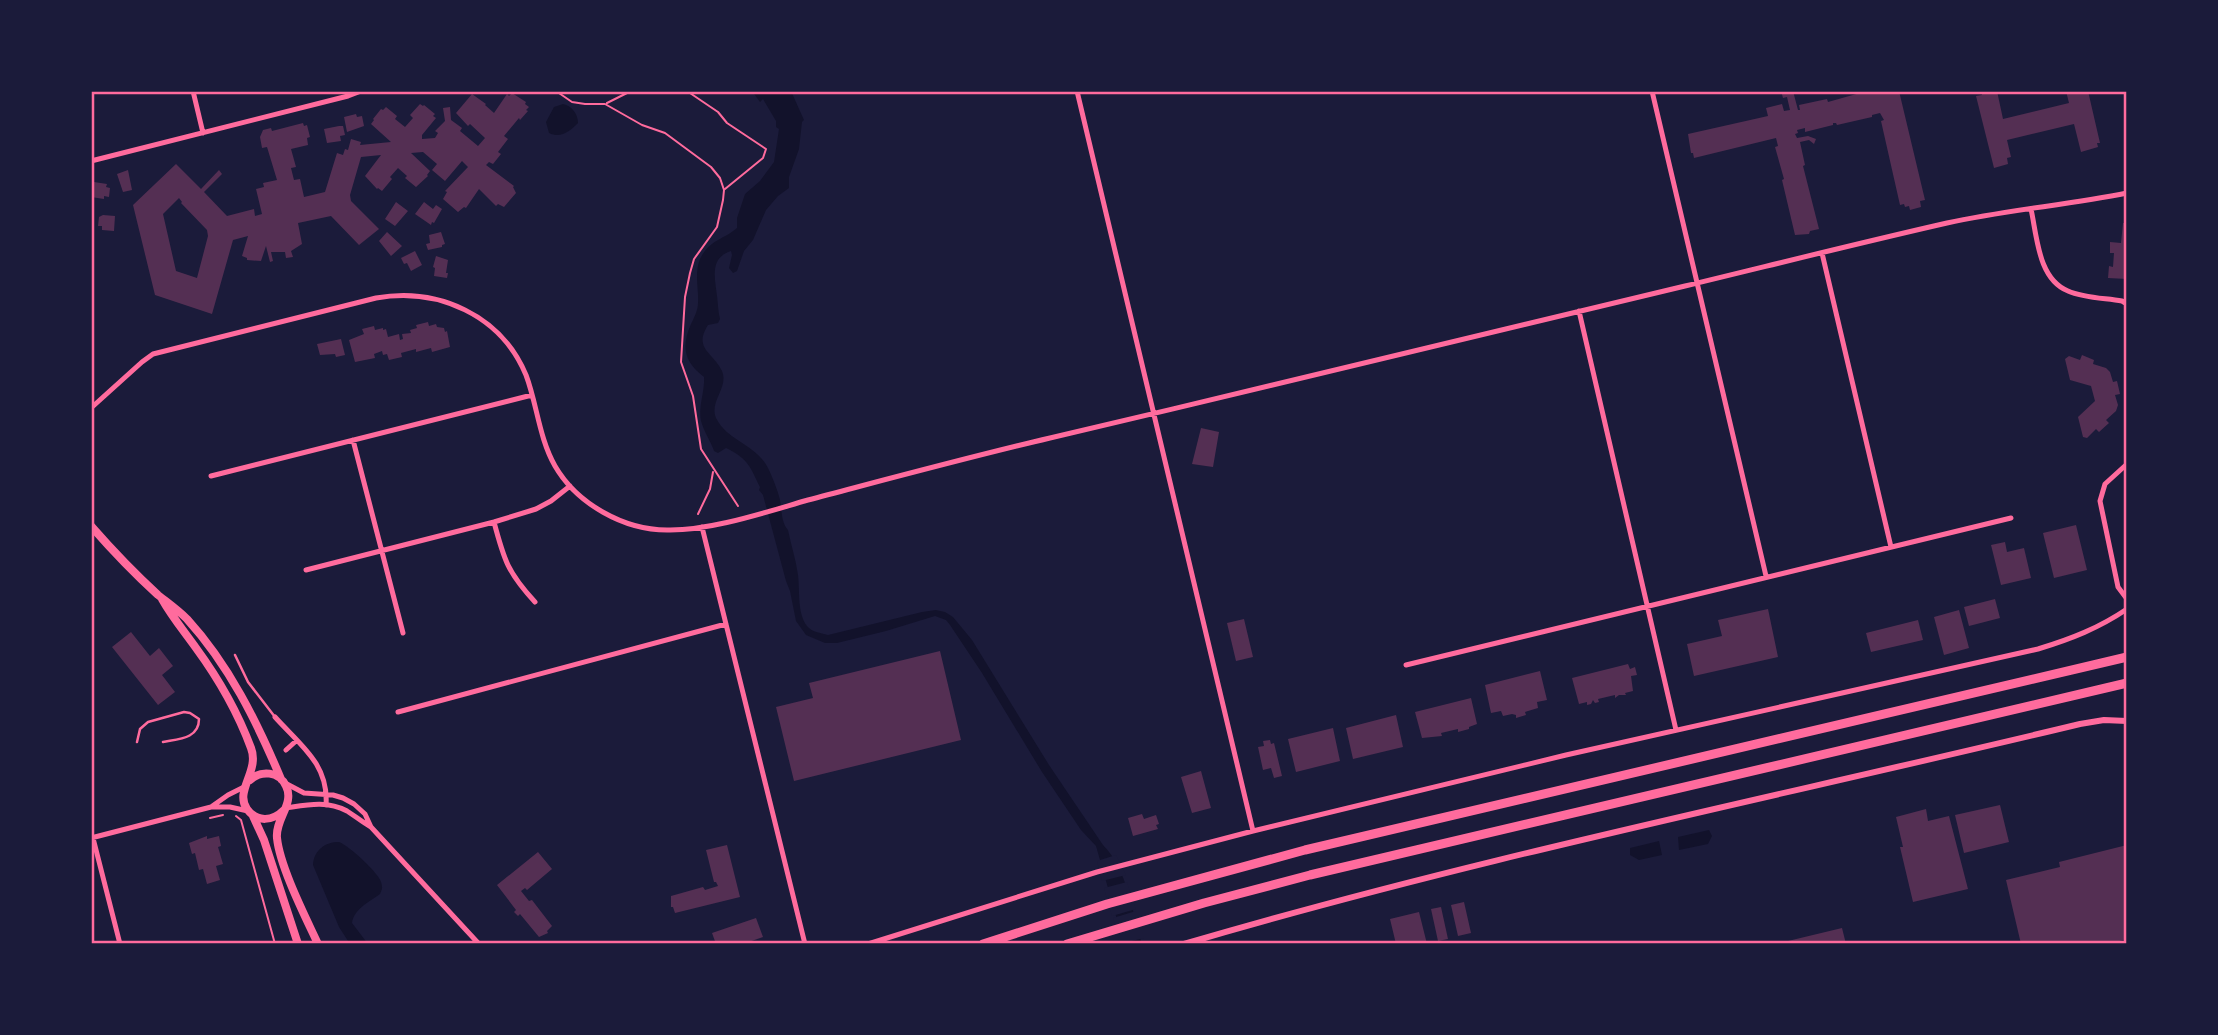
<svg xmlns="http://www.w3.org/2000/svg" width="2218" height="1035" font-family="'Sofia Sans Condensed',sans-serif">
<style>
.water{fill:#12122b}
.pier{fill:#1b1b3a}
.building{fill:#542f53;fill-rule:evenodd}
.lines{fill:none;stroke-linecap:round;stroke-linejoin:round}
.path{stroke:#ff6b9d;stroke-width:2}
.service{stroke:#ff6b9d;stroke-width:2.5}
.minor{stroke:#ff6b9d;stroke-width:5}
.tertiary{stroke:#ff6b9d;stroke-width:6}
.primary{stroke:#ff6b9d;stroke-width:8}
.motorway{stroke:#ff6b9d;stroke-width:9}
.neatline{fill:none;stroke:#ff6b9d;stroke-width:2.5}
</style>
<rect width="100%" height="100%" fill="#1b1b3a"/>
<path class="water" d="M752 91H791L804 120 802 122 799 149 789 177V188L778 196 766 210 753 240 744 251 737 271 733 273 729 268 732 255 731 251C709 258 715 278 717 296 718 304 718 311 720 319L718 323 708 325C693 349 713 352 722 371 729 388 709 401 716 418 728 442 757 444 769 470 773 479 778 491 780 500 782 511 781 522 788 530 791 545 796 560 798 575 800 591 797 613 807 626 812 632 820 633 828 635L922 612 936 610 945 612 953 617 972 640 1049 765 1103 845C1127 869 1132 910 1141 941L1145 944H1124L1096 846 1081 830 1042 772 982 673 950 625 946 620 935 616 886 631 837 643H825L806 635 796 621 790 591 786 581 763 495 759 490 760 487C750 467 749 459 726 448L718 453 714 451C711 442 704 432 701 421 698 407 705 391 704 377 684 362 681 347 691 324 694 318 698 310 698 303 699 290 694 273 700 259 709 240 723 240 737 228V218L745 194 760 181 774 162 779 129 776 127V121L763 99 760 102Z
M563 104C572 106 578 114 578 123 570 131 561 139 549 133L546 122 554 107Z
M1709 830 1712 836 1708 844 1679 850 1678 837Z
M1659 841 1662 855 1639 860 1630 855V848Z
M339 842C348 845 379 873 381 882 383 888 382 889 380 894 369 902 354 909 352 923L368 944H350L339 927 313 865C314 850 325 842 339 842Z"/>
<path class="pier" d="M1116 855 1126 875 1102 881 1097 861Z
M1127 882 1136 909 1112 916 1104 888Z
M1136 911 1144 938 1120 944 1113 918Z"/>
<path class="building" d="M1781 91H1793L1798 110H1800L1799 105 1827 99 1828 102 1867 91V94L1881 91 1887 93 1899 91 1925 200 1920 201 1921 207 1910 210 1909 206 1905 207 1904 204 1900 205 1881 121 1884 120 1880 113 1872 115V117L1837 125 1836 123H1833V125L1805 132V128L1797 130 1798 133 1795 134 1797 138 1808 136 1816 139 1814 144 1809 140 1800 142 1805 165 1803 166 1819 229 1810 231 1809 234 1795 235 1782 180 1784 179 1775 147 1778 146 1776 138 1694 158 1693 153H1691L1688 134 1768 116 1766 108 1782 104 1784 111 1790 110 1787 97 1783 98Z
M1981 91H1997L2003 119 2069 103 2066 91H2088L2100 143H2097L2098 147 2081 152 2074 124 2007 140 2011 157 2007 158 2008 164 1994 168 1976 96 1982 95Z
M512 93 526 102 525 104 529 107 526 110 528 111 520 120 519 118 504 136 508 139 498 152 501 154 493 164 489 162 486 165 514 186 513 187 516 193 504 207 498 204 496 206 479 189 466 208 464 207 458 212 443 199 447 192 445 191 468 167 462 161 445 181 432 170 437 164 423 152 411 153 430 171 427 175 428 176 416 187 405 178 407 176 398 168 390 177 392 179 382 191 378 188 377 189 365 176 381 155 361 157 350 195 351 201 379 229 359 245 331 216 298 223 302 244 291 251 293 257 286 258 285 252H271L273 261 270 262 266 246 261 261 247 260V258L242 256 248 236 233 240 212 314 155 295 133 205 176 164 201 189 219 170 222 174 204 192 227 216 254 209 255 216 262 214 256 189 264 187 263 183 277 180 267 147 262 148 260 137 263 130 271 128 272 131 303 123 304 126 307 125 310 137 307 138 308 145 291 149 296 167 291 168 294 180 300 179 304 197 325 192 337 153 343 155 345 149 348 150 351 139 361 142 360 145 391 142 371 124 374 120 373 119 381 109 383 110 386 107 397 116 395 119 405 127 413 118 410 115 420 104 423 106 424 105 435 114 433 116 436 118 422 135V139L435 138 438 133 435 131 445 121 443 108 450 107 451 120 462 128 460 131 478 146 485 138 470 124 468 126 456 113 472 94 486 104 485 105 494 113 507 94 509 96ZM179 198 182 202 181 203 207 230 208 236 197 278 176 271 163 214Z
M356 114 357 117 362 116 364 126 347 132 344 117Z
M339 126H343L345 135 340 136 341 141 327 143 324 129Z
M128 170 132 190 123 192 117 174Z
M94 182 107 184 106 187 110 188 109 197 104 196V199L91 197Z
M396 202 408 211 395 226 385 219Z
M424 202 433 209 436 205 442 209 434 223 432 222 431 225 415 214Z
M103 215 115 216 114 231 102 230V226H98L99 217Z
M2123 223H2127V279L2108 278 2109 266 2113 267 2114 253H2110V242L2121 243Z
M387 232 402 246 391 256 379 241Z
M441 232 445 244 442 245V247L428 250 426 244 430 243 429 235Z
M415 251 422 265 411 271 407 263 404 264 401 258Z
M436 256 448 260 446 273H448L447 278 434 276 435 268 433 267Z
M428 322 429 326 436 324 437 327 444 328 445 332 447 331 450 347 432 352 431 348 416 352V349L401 353 402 357 389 360 387 354 383 355 382 351 374 354 375 358 355 362 349 340 364 334 362 329 374 326 375 330 383 328V330L386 329 388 337 399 334 400 340 403 339 402 334 411 333 410 330 417 328 416 325Z
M341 339 345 355 336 357 335 354 320 355 317 344Z
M2082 355 2094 360 2093 364 2106 368 2110 372 2113 382 2117 381 2120 394 2115 395 2118 405 2116 411 2106 420 2109 423 2099 432 2096 429 2087 438 2083 437 2078 417 2095 401 2091 386 2070 380 2065 359 2069 356 2080 360Z
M1201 428 1219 432 1213 467 1192 464Z
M2076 525 2087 570 2054 578 2043 533Z
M2005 542 2007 552 2024 548 2031 578 2001 585 1991 545Z
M1995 599 2000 618 1969 626 1964 607Z
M1768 609 1778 657 1694 676 1687 644 1722 636 1718 620Z
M1959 610 1969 648 1944 655 1934 617Z
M1244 619 1253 657 1236 661 1227 623Z
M1918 620 1923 640 1871 652 1866 633Z
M131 632 150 656 159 648 173 666 162 675 175 692 158 705 112 647Z
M940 651 961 740 794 781 776 707 813 698 809 683Z
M1628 664 1630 669 1635 667 1637 675 1631 676 1633 691 1625 693 1626 695H1619L1615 698V695L1598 699 1599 702 1595 703 1593 700 1591 704 1587 705V702L1579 704 1572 678Z
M1540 671 1547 700 1537 702 1538 708 1528 711 1525 712 1526 715 1516 718V715L1512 714 1503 716 1501 711 1491 713 1485 685Z
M1471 698 1477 724 1469 727V729L1458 732V729L1441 733 1442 736 1422 738 1415 712Z
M1396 715 1403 747 1353 759 1346 728Z
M1333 728 1340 761 1296 772 1288 739Z
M1270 740 1271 744 1274 743 1282 776 1274 778 1271 768 1263 770 1258 747 1264 746 1263 741Z
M1201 771 1211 808 1192 813 1181 777Z
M2000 805 2009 842 1964 853 1955 815Z
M1926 809 1928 821 1949 816 1968 889 1913 902 1900 847H1903L1896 817Z
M1142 814 1144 819 1156 815 1159 824 1156 825 1158 829 1133 836 1128 818Z
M207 836V839L219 836 221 846 218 847 223 864 216 866 220 880 207 884 203 869 199 870 195 853 192 854 189 843Z
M727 845 740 897 675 913 673 907H671V896L703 887 705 890 718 886 716 882H714L706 850Z
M2127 845V939L2108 944H2021L2006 880 2060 867 2059 862Z
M538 852 552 869 527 890 525 888 521 891 529 901 532 900 552 926 547 931 548 933 539 937 520 914 518 916 514 912 516 910 497 885Z
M1464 902 1471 933 1458 936 1451 905Z
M1441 907 1448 939 1438 941 1431 909Z
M1419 912 1427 944H1396L1390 919Z
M756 918 763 937 743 944H716L712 933Z
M1842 928 1846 944H1789L1788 941Z"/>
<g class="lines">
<path class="path" d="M556 91 572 102 585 104H605L642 125 665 133 711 167 720 178 724 190 723 200 717 227 694 259 690 273 685 297 681 362 693 396 701 449 738 506
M687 91 718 112 727 123 766 149 763 158 725 189
M607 103 631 91
M698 514 710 489 713 472
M236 816 241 820 275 944
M210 818 223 815"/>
<path class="service" d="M235 655 248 682 275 717
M137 742 140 729 148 722 184 712 190 713 199 719C199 739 178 739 163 742"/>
<path class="minor" d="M193 91 203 133
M1077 91 1253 831
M1652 91 1766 576
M91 161 348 96 361 91
M2031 209C2037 236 2038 279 2068 291 2084 298 2104 298 2122 301L2127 304
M1822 253 1891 547
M1579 311 1676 730
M91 408 142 362 153 354 376 298C438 287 501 315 526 375 537 404 539 438 555 466 577 504 624 530 667 530 710 531 766 512 808 500 888 479 969 457 1050 438 1262 388 1474 337 1685 286 1772 265 1859 243 1947 223 2006 210 2067 205 2127 193
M353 440 403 633
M2127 464 2105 484 2100 501 2118 587 2127 599
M211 476 532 395
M494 522C504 560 508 573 535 602
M702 527 805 944
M306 570 494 522 536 509 551 501 570 486
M1406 665 2011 518
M398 712 726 624
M275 717C300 745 329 764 326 805
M286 750 296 741
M285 783 304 793 333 795 343 798 354 804 365 814 371 827 479 944
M211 807 228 795 244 787
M286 808C306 805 327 800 347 811 355 816 362 822 371 827
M91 838 211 807H230L248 811
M93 838 120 944
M868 944 1097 872 1253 831 1566 755 2038 649C2071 639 2099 628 2127 609"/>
<path class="tertiary" d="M1184 944C1479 857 1781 796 2080 724L2104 720 2127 721"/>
<path class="primary" d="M91 526C112 550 135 574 158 595 168 603 178 610 187 619 229 665 257 722 281 779
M162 599C172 617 184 631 196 648 218 678 238 713 251 748 260 771 234 791 247 809 257 823 273 821 284 810
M250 780C261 770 279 771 286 786 295 804 275 819 277 838 280 867 305 916 318 944
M253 816 264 840 298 944"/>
<path class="motorway" d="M983 944 1107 904 1305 850 2127 657
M1067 944 1204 903 1310 875 2127 683"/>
</g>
<rect width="2218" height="1035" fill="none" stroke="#1b1b3a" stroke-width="186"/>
<rect x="93" y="93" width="2032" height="849" class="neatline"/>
</svg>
